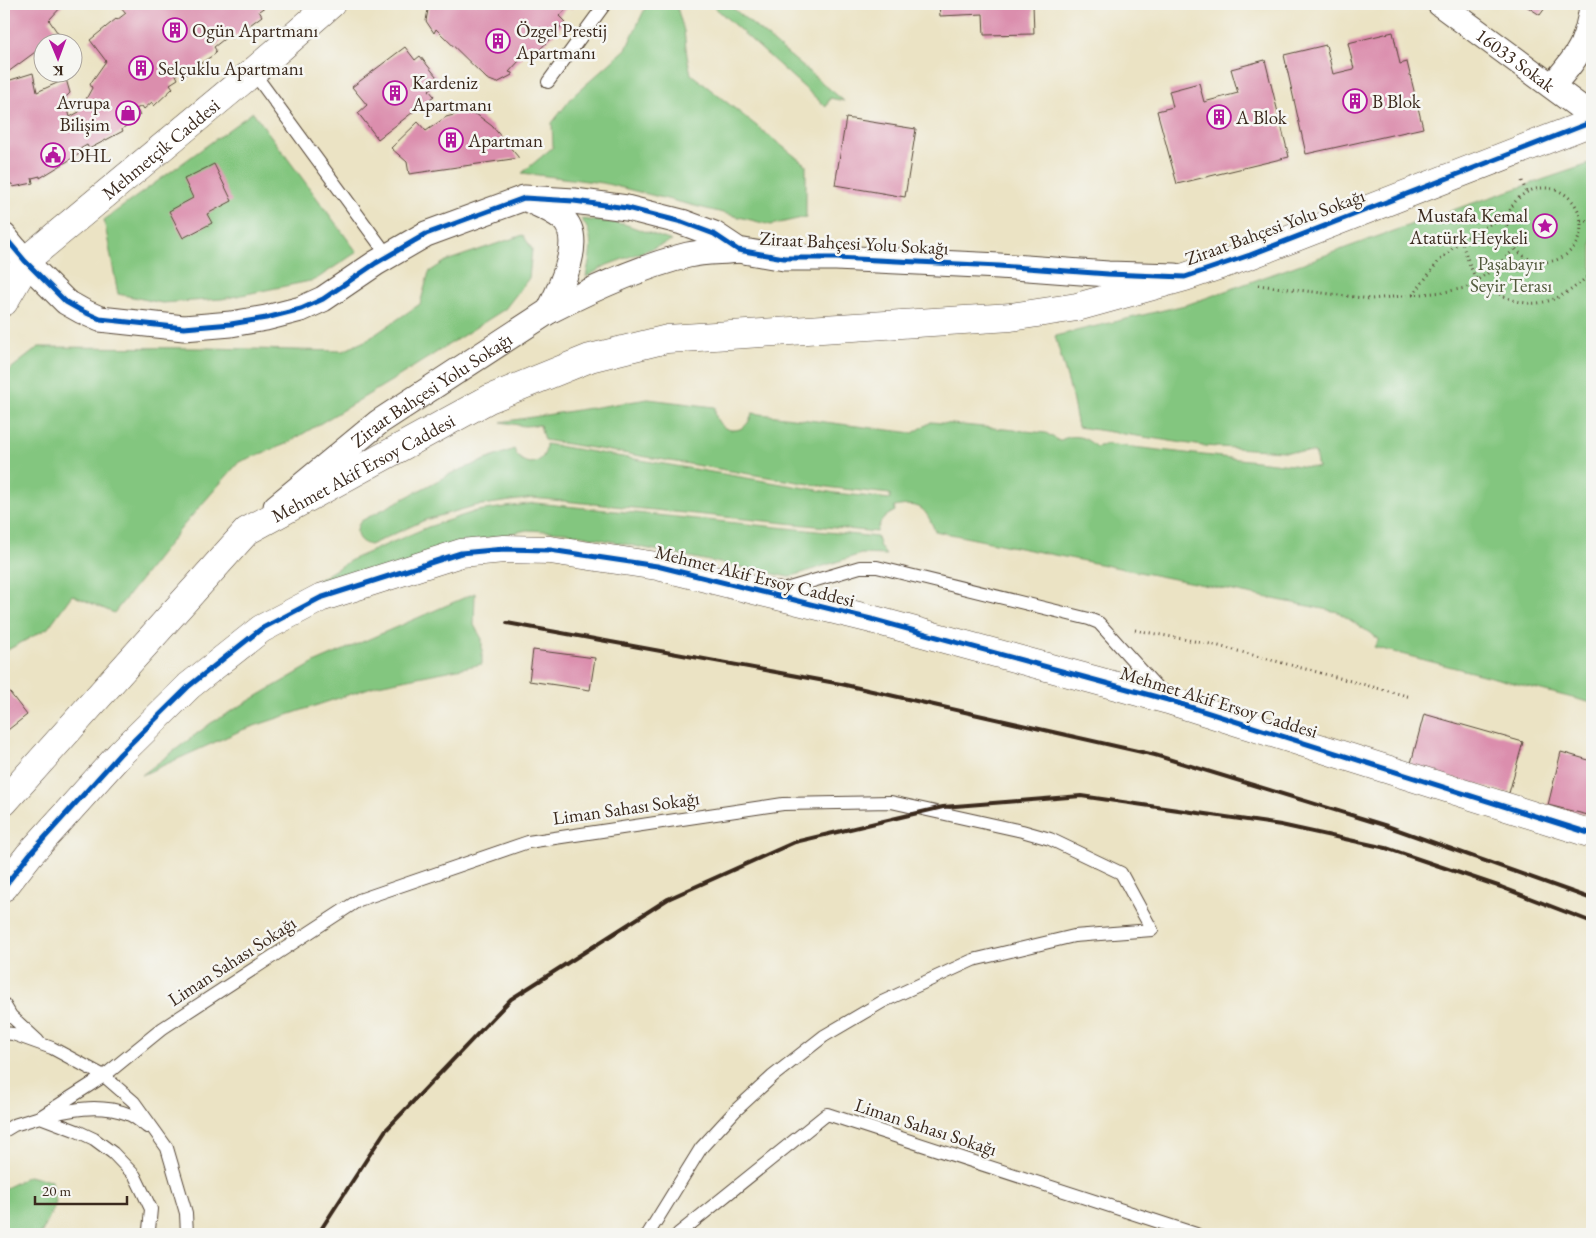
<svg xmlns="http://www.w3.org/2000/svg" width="1596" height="1238" font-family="'EB Garamond',serif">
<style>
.green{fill:#83c67f;stroke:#5f784e}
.building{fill:#db8ead}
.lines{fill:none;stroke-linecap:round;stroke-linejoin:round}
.lane-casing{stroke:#554637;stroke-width:14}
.street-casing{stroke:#554637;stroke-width:27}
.secondary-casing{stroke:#554637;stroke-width:29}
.path{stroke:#554637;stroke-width:3;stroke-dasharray:1 4;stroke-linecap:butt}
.lane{stroke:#fff;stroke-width:12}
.street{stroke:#fff;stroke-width:25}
.secondary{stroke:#fff;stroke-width:28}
.rail{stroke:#3b2a1e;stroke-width:4}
.cycleway-casing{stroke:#f6f6f2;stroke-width:8}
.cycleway{stroke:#0057b8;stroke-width:5}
.labels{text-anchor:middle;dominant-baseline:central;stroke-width:5;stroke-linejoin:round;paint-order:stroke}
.poi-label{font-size:19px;fill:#3b2a1e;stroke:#f6f6f2;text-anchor:start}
.street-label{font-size:19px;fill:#3b2a1e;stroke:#f6f6f2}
.park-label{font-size:19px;fill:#51593b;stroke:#f6f6f2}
</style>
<rect width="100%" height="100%" fill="#f6f6f2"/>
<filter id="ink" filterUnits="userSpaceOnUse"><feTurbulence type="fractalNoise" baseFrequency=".02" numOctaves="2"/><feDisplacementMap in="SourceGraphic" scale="10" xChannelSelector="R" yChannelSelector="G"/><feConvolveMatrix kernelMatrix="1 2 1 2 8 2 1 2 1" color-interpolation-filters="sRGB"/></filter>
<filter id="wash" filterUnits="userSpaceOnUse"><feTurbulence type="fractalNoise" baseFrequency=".0096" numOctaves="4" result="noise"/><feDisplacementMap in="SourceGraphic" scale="20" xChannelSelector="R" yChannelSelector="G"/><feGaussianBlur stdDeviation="1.12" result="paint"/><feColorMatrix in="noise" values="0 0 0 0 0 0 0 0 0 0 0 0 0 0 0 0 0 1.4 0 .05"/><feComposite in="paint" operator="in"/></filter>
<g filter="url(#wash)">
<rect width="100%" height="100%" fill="#ebe3c4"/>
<path class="green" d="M647 4H676L684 31 687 56 691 74 806 165V217L771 225 603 183 522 173 553 147 552 123 573 96 626 49Z
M711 4H728L844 101 830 98 826 107Z
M253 112 357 252 315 280 222 299 162 303 118 294 104 220Z
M1592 163V703L1374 647 1379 639 1338 612 935 531C925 507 920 502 894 507L895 511C885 516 879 521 877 532L533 498 474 506 425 520 370 545C357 542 353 532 361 521L452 473 514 449C521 470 547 466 546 444L835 493 890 499V494L834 488 544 440 540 425 524 426 501 422 648 399 715 407C713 434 747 439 752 413L913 433 931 422 1046 433 1059 441C1073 433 1085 436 1096 447L1106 444 1318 468 1315 453 1203 446 1078 427 1071 392 1055 336 1189 304 1432 217Z
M581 219 624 224 672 241 607 265 586 277C590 256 596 236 581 219Z
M523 235 532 249 529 278 505 309 396 378 286 444 239 462 183 526 114 613 72 595 48 628 4 652V374L39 347 206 348 343 351 367 340 420 304 429 272 446 261Z
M535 503 877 537 880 547 886 555 861 554 789 577 565 532 527 530 488 538 252 620 353 559 428 527 477 511Z
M475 593 474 625 482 639V664L378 685 242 730 142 775 211 723 316 662Z
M28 1176 52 1181 56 1203 41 1234H4V1189Z"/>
<g id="blocks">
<path class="building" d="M4 4H64L49 20 59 35 49 42H42V47L4 75Z
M123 4H189L190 5 192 4H269L259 11 262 16 231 39 228 36 214 47 216 50 215 54 201 63V65L189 74H186L183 70 176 75 178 79 170 84 173 88 154 106 152 102 144 109 142 106 136 109 140 115 122 129 123 131 89 149 87 145 80 149 81 153 40 178V176L32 178 33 183 13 187 12 184H5L4 82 33 73 37 92 66 79 70 93 65 98 70 117 79 112 92 88 90 84 106 61 90 40 116 19 117 20 126 13 120 6Z
M429 4H575L571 9 569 7 559 16 565 22 535 55 529 50 509 72 512 73V75L497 83 487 79 436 29 434 33 426 21Z
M939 4H1033L1034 34 984 35 983 14 940 16Z
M1523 4H1548L1540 15Z
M1393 32 1400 64 1407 62 1423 128 1306 154 1284 55 1326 45 1333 74 1354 69 1348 43Z
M405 47 415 60 420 56 440 81 429 90 434 96 378 139 358 113 367 105 352 87Z
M1265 60 1289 157 1177 184 1157 111 1173 107 1169 91 1199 83 1204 102 1238 93 1231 69Z
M461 113 476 114 492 126 519 158 409 174 407 162 391 148 418 122 426 131 446 117Z
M846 118 916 129 905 197 835 185Z
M214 164 232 201 207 214 212 223 183 238 169 211 193 198 184 179Z
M533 650 595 658 590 690 529 681Z
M4 685 27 715 4 733Z
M1424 714 1523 742 1509 793 1410 767Z
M1561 752 1592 761V816L1548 805Z"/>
</g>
</g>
<g filter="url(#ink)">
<use href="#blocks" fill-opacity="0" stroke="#554637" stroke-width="1"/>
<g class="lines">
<g class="lane-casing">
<path id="lane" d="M253 72 388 256
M548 82 605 4
M779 591 860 567H877L1089 619 1099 623 1162 693
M4 1004 11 1016 38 1041
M4 1033 13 1034 52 1048 104 1076 134 1102 167 1148 186 1213 187 1234
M50 1115C75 1108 102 1104 128 1114 134 1116 141 1122 147 1127
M40 1117 77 1131 94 1139 113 1153 135 1176 151 1209 149 1230 147 1234
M4 1131 14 1125 40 1117 104 1076 163 1028 359 900 528 842 783 804 891 802 1022 831 1050 839 1121 873 1152 930 1074 936 973 960 882 1002 824 1036 773 1076 736 1110 701 1148 648 1234
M678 1234 827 1114 1196 1234"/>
</g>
<g class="street-casing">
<g id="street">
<path id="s1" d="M1440 4 1592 116"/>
<path d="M1552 86C1563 73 1575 60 1582 45 1587 33 1590 20 1592 7"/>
<path d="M4 236 25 261 66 302 82 311 100 319 184 328 231 324 266 318 301 309 323 299 376 263 426 234 524 198 574 201 627 208 682 222 714 234 738 250 784 258H836L999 266 1108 274 1175 276"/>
<path d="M549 311C594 288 640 267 688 255 704 251 722 252 738 250"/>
<path id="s2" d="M276 507 379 422 549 311C560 289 586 238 562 218 553 210 541 206 531 201"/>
</g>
</g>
<g class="secondary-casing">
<g id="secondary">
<path id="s3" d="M4 302 18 278 25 261 253 72 331 4"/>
<path id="s4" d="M4 802 247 531 489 399 590 358 667 339 1011 317 1077 307 1185 277 1250 255 1592 122"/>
<path d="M4 887 29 855 120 754 189 686 261 629 320 598 461 553 504 549 550 550 657 566 871 619 1168 700 1592 834"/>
</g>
</g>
<path class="path" d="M1522 181 1526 192
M1507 225a37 37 0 1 1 74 0a37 37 0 1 1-74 0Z
M1581 221H1592
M1461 240C1464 249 1472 273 1477 280 1480 284 1488 287 1493 290 1531 315 1562 302 1592 272
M1258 285 1371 299 1444 292 1465 288 1491 271 1515 249
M1413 295 1438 262 1460 241 1508 214
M1135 630 1215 645 1411 697"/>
<use href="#lane" class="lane"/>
<use href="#street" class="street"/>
<use href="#secondary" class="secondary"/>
<path class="rail" d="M507 623 841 684 1155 755 1387 826 1592 899
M318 1234 385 1131 511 999 668 899 795 842 943 807 1081 796 1281 825 1386 848 1501 887 1592 922"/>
<g class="cycleway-casing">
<path id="cycleway" d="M4 236 25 261 66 302 82 311 100 319 184 328 231 324 266 318 301 309 323 299 376 263 426 234 524 198 574 201 627 208 682 222 714 234 738 250 784 258H836L999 266 1108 274 1185 277 1250 255 1592 122
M4 887 29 855 120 754 189 686 261 629 320 598 461 553 504 549 550 550 657 566 871 619 1168 700 1592 834"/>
</g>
<use href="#cycleway" class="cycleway"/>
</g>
</g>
<defs>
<g id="building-ring" transform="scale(1.25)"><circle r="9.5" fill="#f6f6f2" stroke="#b5179e" stroke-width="1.5"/><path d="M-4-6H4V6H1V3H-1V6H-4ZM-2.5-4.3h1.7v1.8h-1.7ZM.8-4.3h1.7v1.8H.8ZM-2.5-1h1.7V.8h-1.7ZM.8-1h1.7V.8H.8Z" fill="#b5179e"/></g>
<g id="shop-ring" transform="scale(1.25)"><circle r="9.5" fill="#f6f6f2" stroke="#b5179e" stroke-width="1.5"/><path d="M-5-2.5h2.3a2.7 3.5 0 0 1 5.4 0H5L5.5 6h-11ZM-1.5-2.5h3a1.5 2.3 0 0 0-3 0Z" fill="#b5179e"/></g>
<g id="civic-ring" transform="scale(1.25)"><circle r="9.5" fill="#f6f6f2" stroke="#b5179e" stroke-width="1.5"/><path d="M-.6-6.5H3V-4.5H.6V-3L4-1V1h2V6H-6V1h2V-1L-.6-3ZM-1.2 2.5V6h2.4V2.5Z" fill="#b5179e"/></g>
<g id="sight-ring" transform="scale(1.25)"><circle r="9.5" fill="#f6f6f2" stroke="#b5179e" stroke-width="1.5"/><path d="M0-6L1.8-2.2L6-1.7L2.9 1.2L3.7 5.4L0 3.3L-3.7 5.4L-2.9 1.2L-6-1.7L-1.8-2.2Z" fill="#b5179e"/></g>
</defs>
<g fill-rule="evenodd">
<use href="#building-ring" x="175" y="30"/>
<use href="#building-ring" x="498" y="41"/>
<use href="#building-ring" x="141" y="68"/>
<use href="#building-ring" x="395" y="93"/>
<use href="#building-ring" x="1355" y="101"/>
<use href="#shop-ring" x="128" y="113"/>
<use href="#building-ring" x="1219" y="117"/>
<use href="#building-ring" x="451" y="140"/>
<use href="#civic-ring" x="53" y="155"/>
<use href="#sight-ring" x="1545" y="226"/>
</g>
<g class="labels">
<g class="poi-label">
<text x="192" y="30">Ogün Apartmanı</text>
<text x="516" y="30">Özgel Prestij<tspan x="516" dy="22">Apartmanı</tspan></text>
<text x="158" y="68">Selçuklu Apartmanı</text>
<text x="412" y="82">Kardeniz<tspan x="412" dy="22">Apartmanı</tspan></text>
<text x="1372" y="101">B Blok</text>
<text x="110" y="102" text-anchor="end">Avrupa<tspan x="110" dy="22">Bilişim</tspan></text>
<text x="1236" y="117">A Blok</text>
<text x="468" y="140">Apartman</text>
<text x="70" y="155">DHL</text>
<text x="1528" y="215" text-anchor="end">Mustafa Kemal<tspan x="1528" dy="22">Atatürk Heykeli</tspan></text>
</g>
<g class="street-label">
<text stroke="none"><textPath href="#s1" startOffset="94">16033 Sokak</textPath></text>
<text stroke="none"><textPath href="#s3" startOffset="222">Mehmetçik Caddesi</textPath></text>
<text transform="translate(1275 227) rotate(-20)">Ziraat Bahçesi Yolu Sokağı</text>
<text transform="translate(854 243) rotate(3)">Ziraat Bahçesi Yolu Sokağı</text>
<text stroke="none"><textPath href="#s2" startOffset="195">Ziraat Bahçesi Yolu Sokağı</textPath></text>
<text stroke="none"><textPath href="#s4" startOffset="496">Mehmet Akif Ersoy Caddesi</textPath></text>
<text transform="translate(755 576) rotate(14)">Mehmet Akif Ersoy Caddesi</text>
<text transform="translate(1219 702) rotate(17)">Mehmet Akif Ersoy Caddesi</text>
<text transform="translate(626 808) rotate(-8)">Liman Sahası Sokağı</text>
<text transform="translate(232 961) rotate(-33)">Liman Sahası Sokağı</text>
<text transform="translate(926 1127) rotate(18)">Liman Sahası Sokağı</text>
</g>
<g class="park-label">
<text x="1511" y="263">Paşabayır<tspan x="1511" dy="22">Seyir Terası</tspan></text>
</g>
</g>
<rect width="1596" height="1238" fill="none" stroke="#f6f6f2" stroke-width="20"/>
<g transform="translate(58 58) rotate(179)"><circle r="24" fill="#f6f6f2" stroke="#aba49d"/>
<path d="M0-4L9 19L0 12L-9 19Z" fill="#b5179e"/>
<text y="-8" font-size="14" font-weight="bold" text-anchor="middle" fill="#3b2a1e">K</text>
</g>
<path d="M35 1196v8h92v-8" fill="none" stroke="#3b2a1e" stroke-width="2.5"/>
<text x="42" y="1196" font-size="15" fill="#3b2a1e" stroke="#f6f6f2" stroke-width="4" paint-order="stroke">20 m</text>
</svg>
